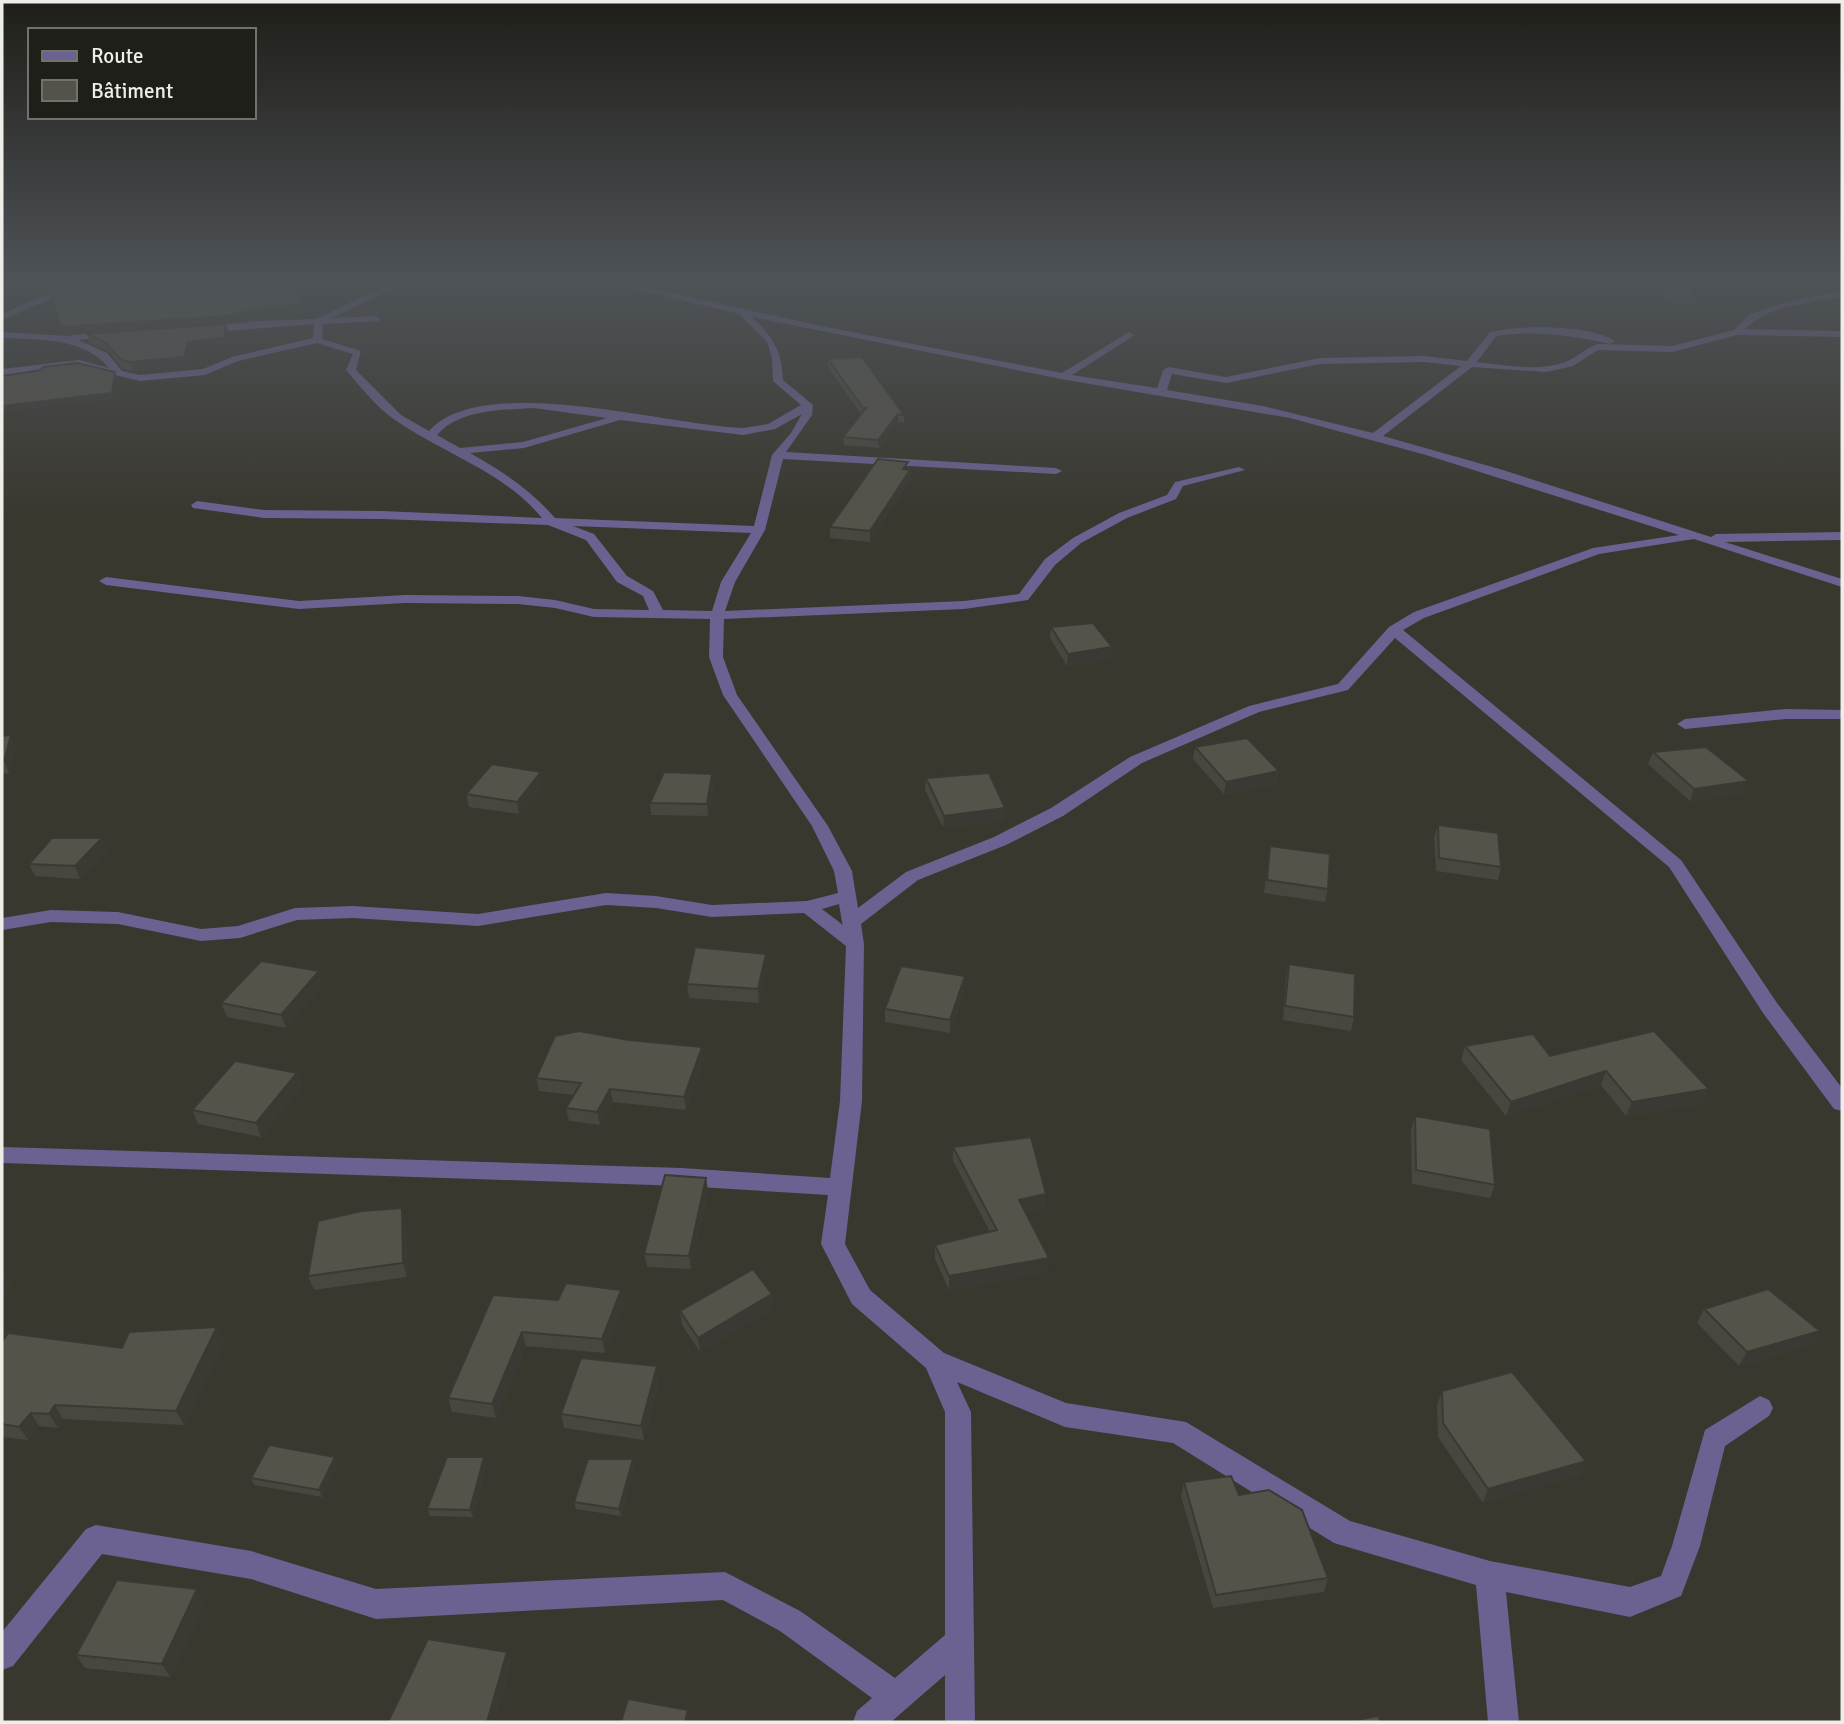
<svg xmlns="http://www.w3.org/2000/svg" width="1844" height="1724" font-family="Signika,sans-serif">
<style>
.lines{fill:none;stroke-linecap:round;stroke-linejoin:round}
.minor{fill:#6b6292;fill-rule:evenodd}
.wall{fill:#48473f}
.shaded-wall{fill:#3b3933}
.building{fill:#545249;stroke:#3b3933;stroke-width:2}
</style>
<rect width="100%" height="100%" fill="#39372e"/>
<g class="lines">
<path class="minor" d="M73 278H82L57 296 2 320V314L51 292Z
M420 278H432L390 290 332 318 376 316 380 319 379 321 323 324 322 339 361 351 356 370 401 415 429 431C483 371 668 426 743 428L768 424 801 405 773 381 772 357 767 342 739 314 588 278H601L826 327 1062 373 1129 332 1134 335 1132 337 1072 375 1157 388 1163 370 1168 367 1226 377 1320 358 1424 356 1467 361 1490 332C1521 325 1588 324 1615 341L1610 344C1571 335 1535 330 1496 336L1477 362C1505 365 1537 372 1565 362 1577 358 1585 348 1598 344L1672 346 1734 330 1750 314 1786 302 1842 291V297C1809 303 1769 305 1745 329L1842 331V337L1737 335 1672 352 1598 350 1573 366 1546 372 1472 367 1383 436 1503 470 1711 537 1716 534 1842 532V540L1725 542 1842 579V587L1694 539 1599 554 1424 618 1403 630 1681 860 1777 1003 1842 1088V1111L1834 1109 1763 1013 1669 867 1395 638 1348 690 1259 712 1142 763 1063 816 1006 845 918 880 861 924 864 944 862 1101 845 1244 870 1290 944 1353 1066 1403 1186 1422 1350 1521 1490 1561 1630 1587 1661 1576 1672 1546 1705 1430 1760 1396 1769 1400 1773 1408 1769 1416 1725 1446 1700 1546 1681 1596 1630 1617 1506 1592 1519 1722H1488L1476 1585 1334 1543 1173 1443 1065 1427 957 1382 971 1412 975 1722H945V1675L891 1722H853L857 1711 872 1698 780 1631 723 1600 376 1619 251 1579 102 1554 13 1666 2 1670V1632L86 1529 96 1525 251 1551 376 1589 725 1572 800 1611 895 1678 945 1635V1412L926 1368 852 1304 821 1244 828 1195 682 1186 2 1163V1147L682 1168 830 1178 840 1101 846 946 804 913 712 917 656 908 606 905 478 926 353 918 297 920 240 938 201 941 118 924 51 922 2 930V918L51 910 118 912 201 929 238 926 295 908 353 906 478 914 606 893 656 896 712 905 807 901 838 893 834 871 812 826 723 695 709 657 710 619 594 617 555 608 518 604 405 603 299 609 106 585 99 581 106 577 299 601 405 595 518 596 555 600 594 609 649 610 643 596 617 582 586 540 548 525 382 519 264 518 193 508 191 505 197 501 264 510 382 511 542 518C503 471 444 454 395 420 377 408 360 386 346 370L353 354 317 343 238 361 205 375 140 381 79 366 2 375V369L79 360 109 368C84 337 39 340 2 338V332L67 336 109 331 114 334 112 336 78 340 107 353 122 371 140 375 203 369 232 357 313 338 314 324 203 333 198 330 200 328 256 321 316 319 384 286ZM752 317 1061 379 1290 418 1426 455 1679 535 1593 548 1414 612 1389 627 1338 684 1249 706 1130 757 1051 808 994 837 906 872 858 908 852 871 828 826 737 695 723 657 724 619 964 609 1028 600 1055 565 1081 543 1127 518 1176 499 1183 486 1245 470 1239 467 1175 482 1167 495 1119 513 1073 538 1045 559 1019 594 964 601 725 611 735 582 765 530 783 459 1056 474 1062 471 1056 468 786 452 812 415 813 405 783 380C782 351 773 337 752 317ZM1424 362 1461 366 1373 433 1263 406 1167 390 1172 374 1226 383 1320 364ZM534 408 607 418 523 442 460 448 437 435C460 409 502 410 534 408ZM802 414 791 433 772 455 754 526 555 518C531 490 502 471 470 453L524 448 620 420 743 435 775 429ZM573 526 751 533 721 582 712 611 663 610 653 591 627 576 594 534ZM839 904 842 922 843 925 822 909Z
M1786 709 1842 710V719H1786L1685 729 1677 724 1685 719Z"/>
</g>
<path class="wall" d="M2 278H69L45 292 26 281 2 282Z
M1651 278H1683L1695 298 1694 303 1663 301Z
M229 333 227 347 190 350 187 366 133 371 123 369 109 351 90 343 87 334Z
M828 359 904 415V423L898 422 879 448 844 445 843 437 861 414 828 367Z
M908 469 910 470V480L870 542 830 538V527Z
M1051 627 1111 659 1067 666 1050 638Z
M2 736 16 747 9 773 2 774Z
M1195 747 1279 771 1277 784 1224 794 1193 759Z
M1653 752 1743 794 1690 801 1648 764Z
M926 778 1005 808V820L943 828 925 790Z
M544 784 519 814 469 807 466 794Z
M714 786 708 816 651 815 650 803Z
M1438 825 1501 867 1498 880 1436 871 1434 837Z
M102 838 107 850 80 879 35 876 29 864Z
M1270 846 1328 889 1325 902 1264 893Z
M1289 964 1354 1017 1351 1031 1283 1020 1286 977Z
M767 967 759 1003 689 998 687 984Z
M323 985 286 1028 227 1017 221 1003Z
M964 990 950 1033 885 1022V1009Z
M1654 1031 1703 1103 1626 1116 1601 1085 1506 1116 1461 1060 1465 1046 1550 1056Z
M704 1060 686 1110 613 1102 600 1125 569 1121 566 1108 574 1095 539 1091 536 1078Z
M297 1073 302 1086 261 1137 198 1124 192 1110Z
M1415 1116 1495 1185 1490 1198 1412 1184 1411 1130Z
M953 1147 1046 1194 1045 1208 1025 1212 1048 1272 949 1290 935 1259V1245L990 1232 953 1161Z
M708 1190 691 1269 647 1267 644 1254Z
M406 1221 407 1277 314 1290 308 1276Z
M772 1294 773 1308 700 1352 682 1325 680 1311Z
M493 1295 624 1304 605 1353 526 1346 496 1418 452 1412 448 1398Z
M1704 1309 1820 1331 1811 1345 1739 1366 1697 1323Z
M224 1341 184 1425 63 1419 58 1428 39 1426 28 1440 2 1437V1342L122 1348Z
M659 1380 644 1440 564 1428 561 1414Z
M1442 1391 1586 1461 1579 1475 1483 1503 1438 1437 1437 1405Z
M484 1457 486 1464 473 1517 430 1516 427 1509Z
M338 1464 322 1497 254 1485 251 1478Z
M635 1466 621 1516 576 1509 574 1502Z
M1184 1482 1328 1578 1324 1592 1213 1608 1181 1496Z
M205 1603 170 1677 85 1668 76 1655Z"/>
<path class="shaded-wall" d="M57 278H69L45 292 43 286Z
M295 278 303 310 258 315 230 322 63 333 61 327Z
M226 324 229 333 227 347 190 350 187 366 133 371 130 362 188 342Z
M115 372 117 378 114 399 2 412V406Z
M898 414V422L879 448 878 440Z
M910 470V480L870 542V531Z
M1112 647 1111 659 1067 666 1068 654Z
M11 735 16 747 9 773 4 761Z
M1279 771 1277 784 1224 794 1226 782Z
M541 772 544 784 519 814 517 802Z
M712 774 714 786 708 816 707 804Z
M1749 781 1743 794 1690 801 1694 789Z
M1005 808V820L943 828 944 816Z
M102 838 107 850 80 879 75 866Z
M766 954 767 967 759 1003 758 989Z
M319 971 323 985 286 1028 281 1015Z
M965 976 964 990 950 1033V1020Z
M702 1047 704 1060 686 1110 684 1097Z
M1606 1071 1601 1085 1506 1116 1511 1102Z
M297 1073 302 1086 261 1137 256 1123Z
M610 1089 613 1102 600 1125 597 1112Z
M1709 1089 1703 1103 1626 1116 1632 1102Z
M706 1178 708 1190 691 1269 689 1256Z
M1046 1194 1045 1208 1018 1214 1019 1200Z
M402 1208 406 1221 407 1277 403 1263Z
M1049 1258 1048 1272 949 1290V1276Z
M4 1274 13 1288 2 1301V1277Z
M621 1290 624 1304 605 1353 602 1339Z
M772 1294 773 1308 700 1352 698 1338Z
M217 1327 224 1341 184 1425 176 1411Z
M1820 1331 1811 1345 1739 1366 1747 1352Z
M522 1332 526 1346 496 1418 492 1404Z
M657 1366 659 1380 644 1440 641 1426Z
M55 1405 63 1419 58 1428 49 1414Z
M31 1413 39 1426 28 1440 19 1427Z
M335 1457 338 1464 322 1497 319 1490Z
M484 1457 486 1464 473 1517 470 1510Z
M633 1459 635 1466 621 1516 619 1509Z
M1586 1461 1579 1475 1483 1503 1488 1489Z
M197 1589 205 1603 170 1677 162 1664Z
M507 1652 512 1665 495 1722H487Z
M688 1710 691 1722H685Z"/>
<path class="building" d="M28 278H57L43 286Z
M77 278H295L302 304 256 309 228 316 61 327 51 295Z
M1654 278H1683L1695 298 1664 296Z
M226 324 224 338 188 342 184 357 130 362 121 360 106 343 87 334Z
M862 357 904 415 898 414 878 440 843 437 866 408H863L828 359Z
M77 363 115 372 112 393 2 406V376L41 370 43 367Z
M878 459 908 462 903 469 910 470 870 531 830 527Z
M1093 623 1112 647 1068 654 1051 627Z
M11 735 4 761H2V736Z
M1247 738 1279 771 1226 782 1195 747Z
M1706 747 1749 781 1694 789 1653 752Z
M492 764 541 772 517 802 466 794Z
M664 772 712 774 707 804 650 803Z
M989 773 1005 808 944 816 926 778Z
M1438 825 1498 833 1501 867 1439 858Z
M52 838H102L75 866 29 864Z
M1270 846 1330 854 1328 889 1267 880Z
M695 947 766 954 758 989 687 984Z
M261 961 319 971 281 1015 221 1003Z
M1289 964 1355 974 1354 1017 1285 1006Z
M901 966 965 976 950 1020 885 1009Z
M579 1031 629 1040 702 1047 684 1097 610 1089 597 1112 566 1108 581 1083 536 1078 555 1036Z
M1654 1031 1709 1089 1632 1102 1606 1071 1511 1102 1465 1046 1533 1034 1550 1056Z
M235 1061 297 1073 256 1123 192 1110Z
M1415 1116 1490 1129 1495 1185 1416 1170Z
M1031 1137 1046 1194 1019 1200 1049 1258 949 1276 935 1245 997 1230 953 1147Z
M665 1175 706 1178 689 1256 644 1254Z
M402 1208 403 1263 308 1276 318 1221 361 1211Z
M753 1269 772 1294 698 1338 680 1311Z
M566 1283 621 1290 602 1339 522 1332 492 1404 448 1398 493 1295 558 1300Z
M1768 1289 1820 1331 1747 1352 1704 1309Z
M217 1327 176 1411 55 1405 49 1414 31 1413 19 1427 2 1424V1342L8 1333 122 1348 129 1332Z
M581 1358 657 1366 641 1426 561 1414Z
M1512 1372 1586 1461 1488 1489 1443 1423 1442 1391Z
M269 1445 335 1457 319 1490 251 1478Z
M447 1457H484L470 1510 427 1509Z
M588 1459H633L619 1509 574 1502Z
M1231 1476 1239 1495 1269 1490 1302 1510 1328 1578 1216 1595 1184 1482Z
M117 1580 197 1589 162 1664 76 1655Z
M428 1639 507 1652 487 1722H388Z
M628 1699 688 1710 685 1722H621Z
M1378 1716 1381 1722H1346Z"/>
<linearGradient id="sky" x2="0" y2="1"><stop stop-color="#1f1e19"/><stop offset="0.54" stop-color="#4e5357"/><stop offset="1" stop-color="#4e5357" stop-opacity="0"/></linearGradient>
<rect width="1844" height="519" fill="url(#sky)"/>
<rect width="1844" height="1724" fill="none" stroke="#eeede7" stroke-width="7"/>
<rect x="28" y="28" width="228" height="91" fill="#1f1f1a" stroke="#72716c" stroke-width="2"/>
<rect x="42" y="51" width="35" height="10" fill="#6b6292" stroke="#72716c" stroke-width="2"/>
<text x="91" y="63" font-size="21" fill="#eeede7">Route</text>
<rect x="42" y="80" width="35" height="21" fill="#545249" stroke="#72716c" stroke-width="2"/>
<text x="91" y="98" font-size="21" fill="#eeede7">Bâtiment</text>
</svg>
